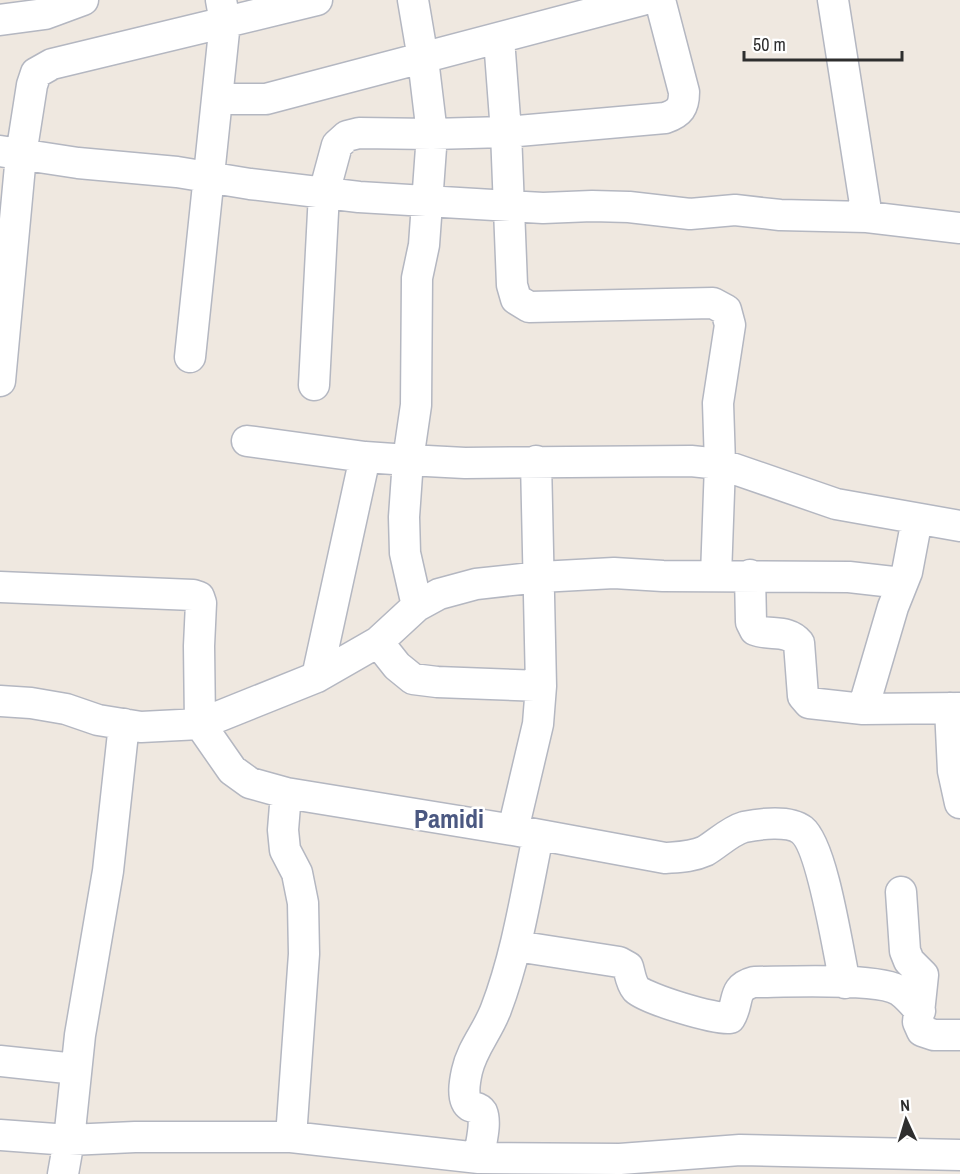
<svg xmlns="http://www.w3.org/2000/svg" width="960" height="1174" font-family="'Archivo Narrow',sans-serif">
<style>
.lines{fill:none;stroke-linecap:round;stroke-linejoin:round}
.minor-casing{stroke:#b4b7c1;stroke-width:33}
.minor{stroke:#fff;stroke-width:30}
.labels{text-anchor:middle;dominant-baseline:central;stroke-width:5;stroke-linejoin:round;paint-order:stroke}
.district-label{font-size:26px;font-weight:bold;fill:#4b5881;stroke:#fff}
</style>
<rect width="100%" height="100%" fill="#efe8e0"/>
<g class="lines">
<g class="minor-casing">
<path id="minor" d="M413 0 423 59 432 134 424 245 417 278 416 405 408 460 404 517 405 553 417 606
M833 0 867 217
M0 20 45 14 83 0
M499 39 506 132 512 285 516 299 529 307 713 303 726 310 730 325 718 403 720 464 716 576
M218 99H266L642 0
M0 151 78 163 177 172 250 184 359 197 543 208 592 206 629 207 690 214 735 210 780 215 867 217 960 228
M190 357 225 22 221 0
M0 381 21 155 32 85 36 73 52 64 317 0
M314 385 324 193 337 145 347 136 359 133 432 134 506 132 665 118C680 113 684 107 684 92L660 0
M247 441 365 457 408 460 465 463 691 461 720 464 836 504 960 526
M750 575 751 622 755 630C770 636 788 629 799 643L803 696 809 703 863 709 960 708
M0 587 193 595 199 597 201 603 199 646 200 724 232 770 250 783 286 793 513 830 665 858C678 857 692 857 705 851 717 844 730 831 744 827 759 824 789 820 802 830 823 847 838 952 845 983
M378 642 397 666 413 679 437 682 541 686
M317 677 365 457
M0 701 31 703 66 709 98 720 141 727 200 724 317 677 378 642 417 606 439 594 476 584 540 577 614 573 663 576 849 577 902 583
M950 708 953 771 960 803
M863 709 893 607 907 572 917 519
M286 793 283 830 285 850 297 873 303 903 304 954 291 1137
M513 830 538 724 541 686 536 461
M901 892 905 951 909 961 923 975 918 1022 922 1031 934 1035H960
M516 946 619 962 628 967C630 974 631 983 636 989 646 999 716 1020 730 1018 740 1002 731 988 754 982 782 982 880 977 900 991 907 996 914 1004 920 1011
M0 1061 76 1069
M0 1135 69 1140 135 1137H291L479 1158 620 1159 740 1150 960 1155
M479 1158C480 1145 487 1124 482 1112 479 1107 475 1108 470 1106 461 1100 465 1080 467 1071 472 1048 488 1031 496 1009 517 954 526 894 538 836
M63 1174 69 1140 80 1035 108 871 124 724"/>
</g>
<use href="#minor" class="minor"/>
</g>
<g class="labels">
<g class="district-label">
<text x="449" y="818">Pamidi</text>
</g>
</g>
<g transform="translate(906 1120) rotate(356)" stroke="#ffffff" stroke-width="4.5" paint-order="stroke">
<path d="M0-4.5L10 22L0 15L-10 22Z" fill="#2e2e2e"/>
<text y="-9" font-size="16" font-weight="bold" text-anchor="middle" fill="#2e2e2e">N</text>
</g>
<path d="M744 51v9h158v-9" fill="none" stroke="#2e2e2e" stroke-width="3"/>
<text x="753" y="51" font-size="18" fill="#2e2e2e" stroke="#ffffff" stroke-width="4.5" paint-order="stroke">50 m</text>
</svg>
